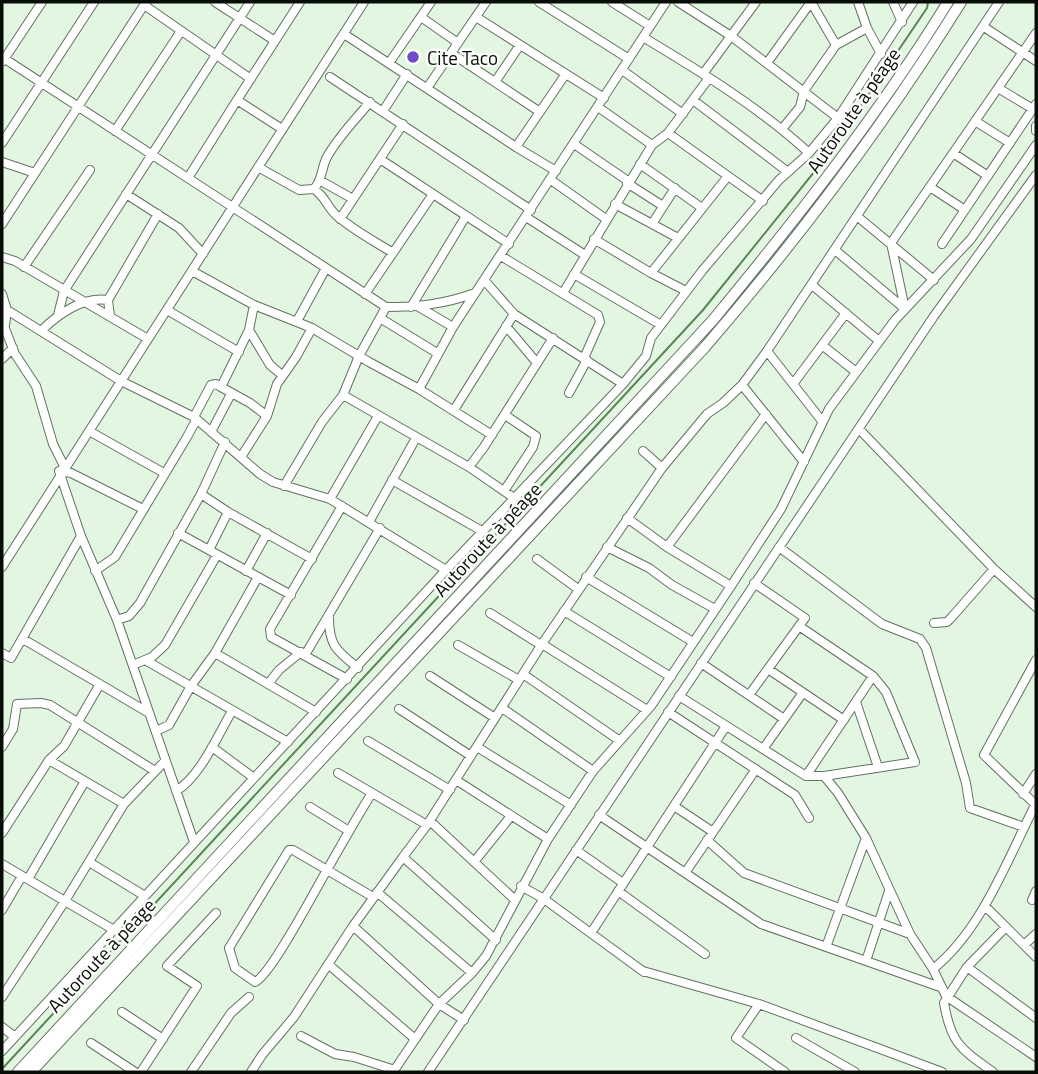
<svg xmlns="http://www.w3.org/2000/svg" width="1038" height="1074" font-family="'Titillium Web',sans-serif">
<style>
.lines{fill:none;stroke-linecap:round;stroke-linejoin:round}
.stream{stroke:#5a8556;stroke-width:2}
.minor-casing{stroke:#627260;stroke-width:10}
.highway-casing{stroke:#627260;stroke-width:12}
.minor{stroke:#fff;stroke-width:8}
.highway{stroke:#fff;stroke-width:10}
.poi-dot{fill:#704dc7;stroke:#fbfefa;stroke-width:2.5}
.labels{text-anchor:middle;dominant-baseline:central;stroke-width:5;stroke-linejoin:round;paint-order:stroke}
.poi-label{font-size:19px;fill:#080e07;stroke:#fbfefa;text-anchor:start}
.street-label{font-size:19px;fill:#080e07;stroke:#fbfefa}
</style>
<rect width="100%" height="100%" fill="#e3f6e1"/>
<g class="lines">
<path class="stream" d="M2 1069 703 310 827 156 927 8 928 2"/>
<g class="minor-casing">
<path id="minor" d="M215 2 275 41
M539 2 629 59
M612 2 650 26
M678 2 731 36 838 118
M811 2 836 45 867 28 858 2
M893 2 902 22
M144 5 251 79
M421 17 458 43
M476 17 604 98
M984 27 1036 61
M867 28 881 54
M344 34 516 147 556 171
M643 37C701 72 759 107 809 153
M451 53 540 112
M2 57 386 307C418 307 445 304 475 293
M3 61 42 2
M389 63 431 2
M767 63 811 2
M622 70 683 114
M703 74 756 2
M330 77 531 210
M495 82 520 45
M427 88 486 2
M998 88 1033 109
M693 100 788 172
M598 107 652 145
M383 111 407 74
M975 121 1010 143
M1036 126V131
M282 129 237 100 300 2
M782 129 800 107 804 91 836 45
M115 131 181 31
M668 133 728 176
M2 143 94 2
M574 144 628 181
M516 147 565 75
M953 153 988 176
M380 159 509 244
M2 162 35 173
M640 164 702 208
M258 167 299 190 314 189C323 179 321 168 327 157 338 137 355 120 370 102
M188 178 237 100
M551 180 606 219
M321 181 353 199
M627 183 663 206
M930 187 965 210
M314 189C325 196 327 207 336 215 353 230 374 241 393 253
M126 194 179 228 203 254
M615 204 678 238
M526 217 585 255
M858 217 934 280
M340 219 403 124
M2 224 146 2
M652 224 675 188
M594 239 651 273
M942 244 1036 104
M835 250 905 309
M501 256 598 315 600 322 584 358
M2 257 15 261 148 339
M24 267 90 170
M192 271 254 305 312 328 369 362 419 389 492 435
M574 274 661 325
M485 281 514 314 623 384
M812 285 879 341
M686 291 651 273 728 176 763 201
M563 293 652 145 668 133 709 78
M2 294 7 310 5 325
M365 294 433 194
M254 305 249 330 221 387 250 403 267 416
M411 307 466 216
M419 307 453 327
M905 309 891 243 1036 33
M2 310H7L121 381 194 417 260 474 273 482 330 499 446 570
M167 310 239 352
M58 315 64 291 250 2
M110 316 108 300 158 214
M380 318 437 353
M2 321 15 354 36 386 53 444 65 468 59 471 81 536 117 620 194 842
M297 321 326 268
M506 326 537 363
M249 330 270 365 282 375
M41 331C57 315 83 296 108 300
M822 345 856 372
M767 351 822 421
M2 359 13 348
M793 384 846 313
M742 385 804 462
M419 389 453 327 666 2
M569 393 587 360
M343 395 469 467 514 498
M454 410 514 314
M859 429 994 569 1036 607
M89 431 164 473
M211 432 231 394
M643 451 662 468
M241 457 267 416 277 384 296 357 312 328
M469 467 484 447 553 338
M60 471 71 473 143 509
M392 480 482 531
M284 486 322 422 343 395 359 356 386 307
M504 491 533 447 536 436 505 415
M201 494 228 512 312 559
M330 499 378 416
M342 506 270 629 271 637 347 679
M627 518 667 547 731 586
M369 522 416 438
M178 533 291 595
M607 547 649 568 672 585 715 609
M667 547 766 414
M779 547 882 624 920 639 926 648 966 783 970 808 1024 827
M209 550 228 512
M537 559 578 589
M2 567 364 2
M95 571 115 557 187 437 195 422 194 417 211 385 216 384 221 387
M246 571 267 533
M586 577 693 642
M564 611 671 677
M490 613 541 645
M329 618C329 646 337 651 358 668
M117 620 129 616 140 603 201 494 225 442
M934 623 947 622 951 618 994 569
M23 639 149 713
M542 644 647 710
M458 645 519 680
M2 653 11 658 81 536
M215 653 316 712
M305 655 380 528
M145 660 288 742
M1036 660 984 755 1036 805
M701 663 784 719
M133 665 152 657 165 645 217 555
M768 669 844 720
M523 674 620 741
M430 676 495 718
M268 684 279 670 301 652
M749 695 805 618 754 583
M679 696 806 776H824L915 762 886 692 873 676 799 626
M856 702 878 767
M502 708 593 771
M399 709 471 756
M668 712 795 795 809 818
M156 731 169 725 191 686 215 653 258 577
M368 741 450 790
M2 747 13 729 17 704 41 703 50 705 155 771
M212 747 254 778
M477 747 571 805
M763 749 802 694
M49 760 124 804
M338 773 427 825
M806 776 873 676
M824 776 838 793 866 838 910 934 933 969 946 996 1036 1057
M456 780 548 839
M176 791C200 777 218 735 232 711
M372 793C356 818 342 844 327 870 315 890 271 975 255 982L235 968 229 948 289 850H293L373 897
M1023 794 1036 774
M674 806 713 832
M310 807 349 831
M599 815 761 924 940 987
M430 821 514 899
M2 833 49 760 64 746 100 684
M707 840 744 873 910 934
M576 850 623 883
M89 862 145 896
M474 862 511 816
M2 864 114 930
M685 873 756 769
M28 879 85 781
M521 886 544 899 644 972
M618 891 705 954
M377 892 472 973
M1032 900 1036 891
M985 906 1036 957
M2 910 22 876
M353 926 439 1004 464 1020
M591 933 726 726
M496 940 403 857 427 825 542 644 662 468 707 414 723 403 742 385 767 351 999 2
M1024 945 1036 934
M826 947 866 838
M866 961 889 891
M328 964 415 1039
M967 967 1036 1018
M933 969C981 931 1008 859 1035 805
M643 971 759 1004 942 1072
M2 997 65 901 124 804 165 761
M759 1004 736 1038 785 1072
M122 1012 163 1039
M2 1027 15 1037
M301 1036 335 1054 354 1057 395 1070
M796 1038 855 1072
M91 1043 135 1072
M2 1051 446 570 623 384 646 356 651 338 702 271 779 180 809 153 838 118 913 2
M141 1072 197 986 167 966 216 913
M191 1072 231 1013 249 997
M251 1072 262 1055 294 1017 353 926 403 857
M393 1072 439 1004 472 973 486 956 548 839 593 771 651 706 731 586 781 509 829 409 895 320 971 239 1036 145
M428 1072 934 316 1036 175
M993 1072C961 1049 951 1044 944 1003L967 967 1006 927"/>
</g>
<g class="highway-casing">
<path id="highway" d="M18 1072 713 320C797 218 879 114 948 2
M31 1072 705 347C799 238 885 124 961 2"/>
</g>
<use href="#minor" class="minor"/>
<use href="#highway" class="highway"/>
</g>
<circle class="poi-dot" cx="413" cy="57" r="7"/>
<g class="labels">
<g class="poi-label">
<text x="427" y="57">Cite Taco</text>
</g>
<g class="street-label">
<text transform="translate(853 110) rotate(-55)">Autoroute à péage</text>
<text transform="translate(487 539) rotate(-47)">Autoroute à péage</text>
<text transform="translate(101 955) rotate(-47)">Autoroute à péage</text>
</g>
</g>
<rect width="1038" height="1074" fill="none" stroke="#080e07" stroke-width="7"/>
</svg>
